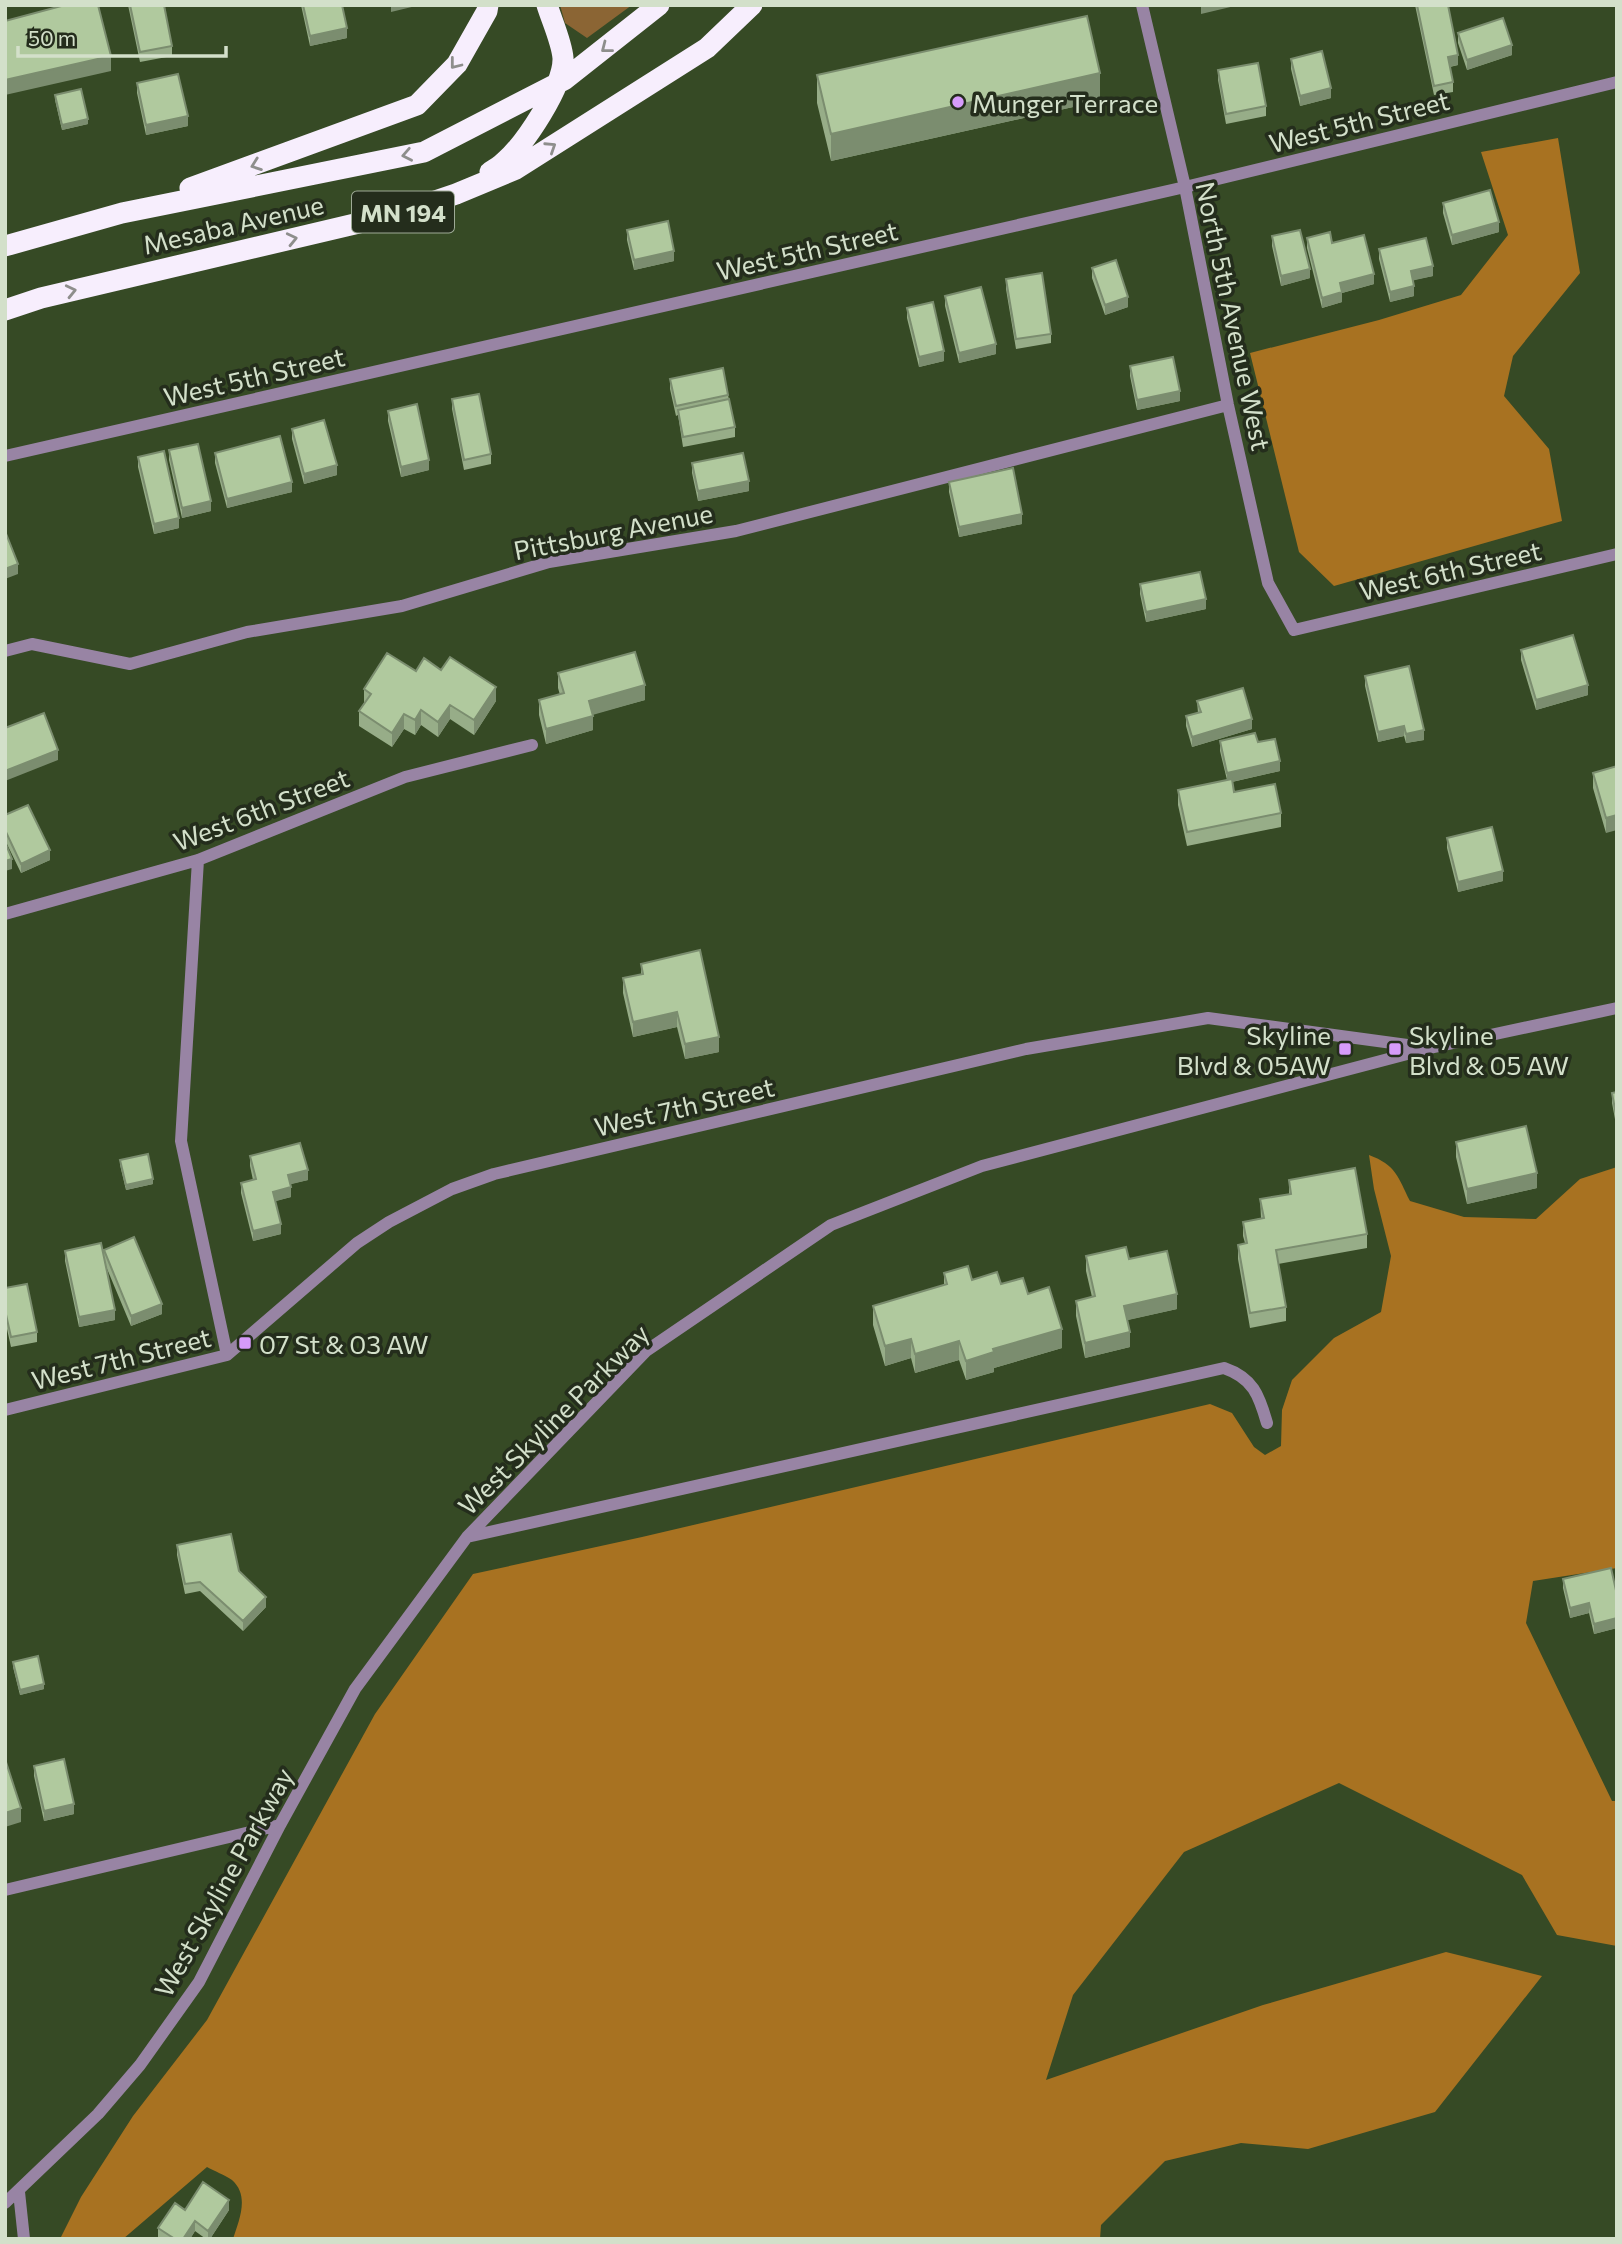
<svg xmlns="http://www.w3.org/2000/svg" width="1622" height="2244" font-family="Commissioner,sans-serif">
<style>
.green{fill:#8b6534}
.forest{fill:#a87221}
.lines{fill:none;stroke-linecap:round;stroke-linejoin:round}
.minor{stroke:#9884a4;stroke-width:12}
.highway{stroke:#f7eefd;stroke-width:21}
.wall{fill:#97ad88}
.shaded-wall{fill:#7b8d6f}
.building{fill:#b0c99e;stroke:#7b8d6f;stroke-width:2}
.oneway{stroke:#8e8e8c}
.poi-dot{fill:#d69bfa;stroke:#242d1c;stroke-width:2.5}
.labels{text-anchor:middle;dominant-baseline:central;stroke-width:7;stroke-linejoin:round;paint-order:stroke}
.shield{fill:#242d1c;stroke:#9eaa96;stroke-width:2}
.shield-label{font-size:24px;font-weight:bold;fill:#d3e0ca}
.poi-label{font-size:26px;fill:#d3e0ca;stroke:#242d1c;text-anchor:start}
.street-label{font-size:26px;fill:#d3e0ca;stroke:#242d1c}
</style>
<rect width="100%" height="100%" fill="#364a25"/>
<path class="green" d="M560 5H632L587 38 565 23Z"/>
<path class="forest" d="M1558 138 1580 273 1513 356 1504 396 1549 449 1562 521 1334 586 1299 552 1250 353 1379 320 1461 295 1508 235 1481 152Z
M1369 1155C1396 1165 1398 1177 1410 1201L1464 1217 1536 1219 1580 1179 1617 1167V1568L1533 1581 1526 1623 1612 1801H1617V1946L1557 1935 1522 1875 1339 1783 1184 1852 1073 1995 1046 2080 1263 2005 1446 1952 1542 1976 1435 2112 1308 2149 1241 2143 1165 2161 1101 2225 1100 2239H233C239 2220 250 2196 232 2180 225 2175 214 2171 207 2167L123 2239H60L81 2197 133 2116 207 2020 375 1714 473 1574 642 1537 1210 1404 1232 1413 1254 1447 1265 1455 1281 1446 1282 1410 1292 1380 1334 1338 1381 1312 1391 1256 1374 1189Z"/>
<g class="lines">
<path class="minor" d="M1142 5 1185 187 1228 405 1268 583 1294 630 1617 554
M5 456 1185 187 1617 82
M5 651 32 644 130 664 247 632 402 606 549 562 736 531 1228 405
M198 860 181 1141 227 1355
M5 914 198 860 405 777 532 745
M5 1410 227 1355 357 1243 389 1222 452 1189 494 1174 1026 1049 1208 1018 1422 1047
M467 1537 1224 1368C1253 1378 1259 1395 1267 1423
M5 1890 280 1825
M19 2192 24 2239
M5 2203 98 2114 140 2065 199 1982 280 1825 355 1689 467 1537 646 1351 831 1225 982 1166 1430 1048 1617 1008"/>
<path class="highway" d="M490 172C495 169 500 166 504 162 524 145 564 86 563 58 562 43 552 21 547 5
M190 188 417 105 457 64 487 11 488 5
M5 246 122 213 424 152 564 80 659 5
M5 310 41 298 397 214 456 194 516 169 707 48 752 5"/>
</g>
<path class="wall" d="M128 5H164L172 46V56L140 62Z
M301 5H342L347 38 310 46Z
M1415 5H1448L1458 65 1450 67 1453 82V92L1434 95Z
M1458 33 1512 55 1467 70 1458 43Z
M1291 59 1331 98 1300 106 1291 69Z
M1218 70 1266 106V116L1226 124 1218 80Z
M817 75 1100 101 831 161 817 103Z
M137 83 188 126 146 135 137 93Z
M55 95 88 124 62 130 55 100Z
M1443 203 1499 232 1452 245 1443 213Z
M627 230 674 261 634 270 627 240Z
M1272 236 1310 278 1281 286 1272 246Z
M1307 238 1332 243 1374 284 1342 293V302L1322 308 1307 248Z
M1379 249 1433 276 1413 280 1414 296 1390 302 1379 259Z
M1092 268 1128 307 1105 315 1092 278Z
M1006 279 1051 334V343L1016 349 1006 289Z
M945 296 996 354 959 363 945 306Z
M907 308 944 361 919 367 907 318Z
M1130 366 1180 401 1137 410 1130 376Z
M670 379 728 395 735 427V437L683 447 678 415 676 416 670 389Z
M452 399 491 454V464L464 470 452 409Z
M388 411 429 470 401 477 388 421Z
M292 429 337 475 304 484 292 439Z
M169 450 211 511 182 518 169 460Z
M215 453 292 492 227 508 215 463Z
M138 457 179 528 154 534 138 467Z
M692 463 749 491 698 501 692 473Z
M949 482 1022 524 959 537 949 492Z
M1140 584 1206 609 1146 622 1140 594Z
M1521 650 1588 695 1536 710 1521 660Z
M441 670 496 701 474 735 450 719 438 737 421 725 415 735 404 729 392 747 359 726V711L364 703V689L416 671Z
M558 673 645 700 593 714V730L546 744 539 715V700L560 695 558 688Z
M1365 676 1424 740 1406 743 1404 736 1378 742 1365 686Z
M1197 701 1252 729 1192 747 1186 726V716L1198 713Z
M1220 741 1258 742 1280 771 1232 782 1234 792 1281 813V827L1187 846 1178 805V790L1227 780 1220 751Z
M1617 766 1606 833 1593 788V773Z
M5 815 50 860 21 873 5 840Z
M1447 838 1503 881 1458 892 1447 848Z
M641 964 719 1052 685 1059 677 1027 633 1037 623 993V978L641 974Z
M1617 1092V1130L1612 1103V1093Z
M1456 1142 1537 1188 1467 1204 1456 1157Z
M250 1156 308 1180 290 1184 291 1197 275 1201 281 1234 253 1241 241 1193V1183L253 1180 250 1166Z
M120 1160 153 1184 126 1190 120 1165Z
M1289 1180 1367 1234V1248L1278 1264 1286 1307V1321L1250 1328 1238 1259V1245L1245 1243 1243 1236V1222L1261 1218 1260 1199 1289 1194Z
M104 1250 162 1314 131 1326 105 1264 115 1320 79 1327 65 1261V1251L104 1256Z
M1086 1256 1129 1259 1177 1309 1127 1320 1130 1347 1085 1358 1076 1316V1301L1092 1297 1086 1271Z
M944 1273 972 1280 1001 1284 1028 1294 1062 1348 994 1368V1372L966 1380 959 1360 915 1373 911 1358 885 1366 873 1325V1306L944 1285Z
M5 1288 37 1332V1342L11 1347 5 1320Z
M177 1545 239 1571 266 1607 243 1631 200 1591 185 1594 177 1555Z
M1563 1579 1617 1595V1628L1594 1634 1589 1613 1570 1618 1563 1588Z
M13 1662 44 1689 20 1695 13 1667Z
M34 1766 74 1814 44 1821 34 1776Z
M185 2210H229L210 2239H206L195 2231 190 2239H160L158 2238V2228Z"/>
<path class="shaded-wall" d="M391 5H420L391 12Z
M1201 5H1239L1201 14Z
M347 28V38L310 46V36Z
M1512 45V55L1467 70V60Z
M1458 55V65L1448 67V57Z
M111 56V71L5 95V80Z
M1100 73V101L831 161V134Z
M1331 88V98L1300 106V96Z
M188 116V126L146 135V125Z
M88 119V124L62 130V125Z
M1499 222V232L1452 245V235Z
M674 251V261L634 270V260Z
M1433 266V276L1411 281V271Z
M1310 269V278L1281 286V276Z
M1374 274V284L1342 293V302L1322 308V298L1340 283Z
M1414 286V296L1390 302V292Z
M1128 297V307L1105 315V305Z
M996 344V354L959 363V353Z
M944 351V361L919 367V357Z
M1180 391V401L1137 410V400Z
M429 460V470L401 477V467Z
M337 465V475L304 484V474Z
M749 481V491L698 501V491Z
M292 482V492L227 508V499Z
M211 501V511L182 518V508Z
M1022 514V524L959 537V527Z
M179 518V528L154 534V524Z
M18 564V574L5 579V569Z
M1206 599V609L1146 622V612Z
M645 685V700L589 716V701Z
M1588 685V695L1536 710V700Z
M496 687V701L474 735V720Z
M450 705V719L438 737V722Z
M421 710V725L415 735V720Z
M404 714V729L392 747V733Z
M593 716V730L546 744V729Z
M1252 719V729L1192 747V737Z
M1404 726V736L1378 742V732Z
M1424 730V740L1406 743V734Z
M58 750V760L5 781V771Z
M1280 761V771L1227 783V773Z
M1617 815V830L1606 833V818Z
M50 850V860L21 873V864Z
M12 859V869L5 871V861Z
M1503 871V881L1458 892V882Z
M677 1012V1027L633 1037V1022Z
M719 1037V1052L685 1059V1044Z
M308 1170V1180L288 1185V1175Z
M1537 1173V1188L1467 1204V1189Z
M153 1179V1184L126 1190V1185Z
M291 1187V1197L273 1202V1192Z
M281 1224V1234L253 1241V1231Z
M1177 1294V1309L1124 1321V1306Z
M162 1304V1314L131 1326V1316Z
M115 1310V1320L79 1327V1317Z
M1062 1329V1348L994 1368V1372L966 1380V1361L993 1349Z
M1130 1332V1347L1085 1358V1343Z
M911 1339V1358L885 1366V1346Z
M959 1341V1360L915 1373V1354Z
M266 1597V1607L243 1631V1621Z
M1589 1603V1613L1570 1618V1608Z
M1617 1618V1628L1594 1634V1624Z
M44 1684V1689L20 1695V1690Z
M74 1804V1814L44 1821V1811Z
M21 1808V1822L5 1827V1813Z
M229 2200V2210L210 2239H208V2231Z
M195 2221V2231L190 2239H183Z"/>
<path class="building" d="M65 5H98L111 56 5 80V21Z
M130 5H164L172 46 140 52Z
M303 5H342L347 28 310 36Z
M1417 5H1448L1458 55 1448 57 1453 82 1434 86Z
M1087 16 1100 73 831 134 817 75Z
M1503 18 1512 45 1467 60 1458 33Z
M1322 51 1331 88 1300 96 1291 59Z
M1258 63 1266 106 1226 114 1218 70Z
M178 74 188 116 146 125 137 83Z
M81 89 88 119 62 125 55 95Z
M1490 190 1499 222 1452 235 1443 203Z
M668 221 674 251 634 260 627 230Z
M1300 230 1310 269 1281 276 1272 236Z
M1330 232 1332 243 1364 235 1374 274 1340 283 1342 292 1322 298 1307 238Z
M1426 238 1433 266 1411 271 1414 286 1390 292 1379 249Z
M1116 260 1128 297 1105 305 1092 268Z
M1042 273 1051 334 1016 339 1006 279Z
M981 287 996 344 959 353 945 296Z
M933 302 944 351 919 357 907 308Z
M1173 357 1180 391 1137 400 1130 366Z
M723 368 728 395 676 406 670 379Z
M479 394 491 454 464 460 452 399Z
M729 399 735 427 683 437 678 410Z
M417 404 429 460 401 467 388 411Z
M324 420 337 465 304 474 292 429Z
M280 436 292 482 227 499 215 453Z
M198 444 211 501 182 508 169 450Z
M164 451 179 518 154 524 138 457Z
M743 453 749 481 698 491 692 463Z
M1013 468 1022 514 959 527 949 482Z
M5 531 18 564 5 569Z
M1200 572 1206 599 1146 612 1140 584Z
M1573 635 1588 685 1536 700 1521 650Z
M635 652 645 685 589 701 593 716 546 729 539 700 564 693 558 673Z
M387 653 416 671 424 658 441 670 450 657 496 687 474 720 450 705 438 722 421 710 415 720 404 714 392 733 359 711 371 694 364 689Z
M1409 666 1424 730 1406 734 1404 726 1378 732 1365 676Z
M1243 688 1252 719 1192 737 1186 716 1201 712 1197 701Z
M44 713 58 750 5 771V728Z
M1255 733 1258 742 1275 739 1280 761 1227 773 1220 741Z
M1617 766V815L1606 818 1593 773Z
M1232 779 1234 792 1275 784 1281 813 1187 832 1178 790Z
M28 805 50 850 21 864 5 830V815Z
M1492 827 1503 871 1458 882 1447 838Z
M5 842 12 859 5 861Z
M700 950 719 1037 685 1044 677 1012 633 1022 623 978 643 974 641 964Z
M1617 1092V1120L1612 1093Z
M1526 1126 1537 1173 1467 1189 1456 1142Z
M300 1143 308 1170 288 1175 291 1187 273 1192 281 1224 253 1231 241 1183 256 1179 250 1156Z
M148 1154 153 1179 126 1185 120 1160Z
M1355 1168 1367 1234 1276 1250 1286 1307 1250 1313 1238 1245 1247 1243 1243 1222 1264 1218 1260 1199 1291 1194 1289 1180Z
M134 1237 162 1304 131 1316 104 1250Z
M101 1243 115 1310 79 1317 65 1251Z
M1126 1247 1129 1259 1167 1251 1177 1294 1124 1306 1130 1332 1085 1343 1076 1301 1095 1296 1086 1256Z
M968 1266 972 1280 997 1272 1001 1284 1023 1278 1028 1294 1049 1287 1062 1329 993 1349 994 1352 966 1361 959 1341 915 1354 911 1339 885 1346 873 1306 947 1284 944 1273Z
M27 1284 37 1332 11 1337 5 1310V1288Z
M231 1534 239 1571 266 1597 243 1621 200 1582 185 1584 177 1545Z
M1611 1568 1617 1595V1618L1594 1624 1589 1603 1570 1608 1563 1579Z
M38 1656 44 1684 20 1690 13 1662Z
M5 1759 21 1808 5 1813Z
M64 1759 74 1804 44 1811 34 1766Z
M203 2182 229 2200 208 2231 195 2221 183 2239H175L158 2228 175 2203 185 2210Z"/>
<defs><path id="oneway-chevron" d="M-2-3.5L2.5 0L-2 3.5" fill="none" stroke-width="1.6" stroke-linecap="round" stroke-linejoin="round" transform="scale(1.75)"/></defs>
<g class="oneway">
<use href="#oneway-chevron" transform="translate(606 48) rotate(142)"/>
<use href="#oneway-chevron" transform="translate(455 64) rotate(128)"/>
<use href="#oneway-chevron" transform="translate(551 147) rotate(-33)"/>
<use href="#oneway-chevron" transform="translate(407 155) rotate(169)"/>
<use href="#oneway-chevron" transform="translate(256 165) rotate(160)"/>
<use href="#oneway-chevron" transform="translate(292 239) rotate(-13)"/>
<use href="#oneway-chevron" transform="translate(71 291) rotate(-13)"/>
</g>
<g class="poi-dot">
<circle cx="958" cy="102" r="7"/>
<rect x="1338" y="1042" width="14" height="14" rx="3.5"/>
<rect x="1388" y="1042" width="14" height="14" rx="3.5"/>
<rect x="238" y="1336" width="14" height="14" rx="3.5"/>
</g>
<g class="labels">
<rect class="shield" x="352" y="191.5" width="102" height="41" rx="5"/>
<g class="shield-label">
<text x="403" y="212">MN 194</text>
</g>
<g class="poi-label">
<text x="972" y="102">Munger Terrace</text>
<text x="1331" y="1034" text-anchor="end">Skyline<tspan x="1331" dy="30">Blvd &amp; 05AW</tspan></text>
<text x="1409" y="1034">Skyline<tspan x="1409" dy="30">Blvd &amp; 05 AW</tspan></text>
<text x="259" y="1343">07 St &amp; 03 AW</text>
</g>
<g class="street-label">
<text transform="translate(1359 121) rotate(-14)">West 5th Street</text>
<text transform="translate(233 224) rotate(-13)">Mesaba Avenue</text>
<text transform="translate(807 250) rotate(-13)">West 5th Street</text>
<text transform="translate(1234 316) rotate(78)">North 5th Avenue West</text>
<text transform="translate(254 376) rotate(-13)">West 5th Street</text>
<text transform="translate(613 531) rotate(-11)">Pittsburg Avenue</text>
<text transform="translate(1450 570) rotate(-13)">West 6th Street</text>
<text transform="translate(261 809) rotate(-21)">West 6th Street</text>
<text transform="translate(684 1106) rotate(-13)">West 7th Street</text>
<text transform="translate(121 1358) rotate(-14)">West 7th Street</text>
<text transform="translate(553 1419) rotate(-45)">West Skyline Parkway</text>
<text transform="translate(223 1882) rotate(-61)">West Skyline Parkway</text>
</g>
</g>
<rect width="1622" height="2244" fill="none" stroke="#d3e0ca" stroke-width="14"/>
<path d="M18 46v10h208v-10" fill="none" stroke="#d3e0ca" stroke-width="3.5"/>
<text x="28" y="46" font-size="21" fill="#d3e0ca" stroke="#242d1c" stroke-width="5" paint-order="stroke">50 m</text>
</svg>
